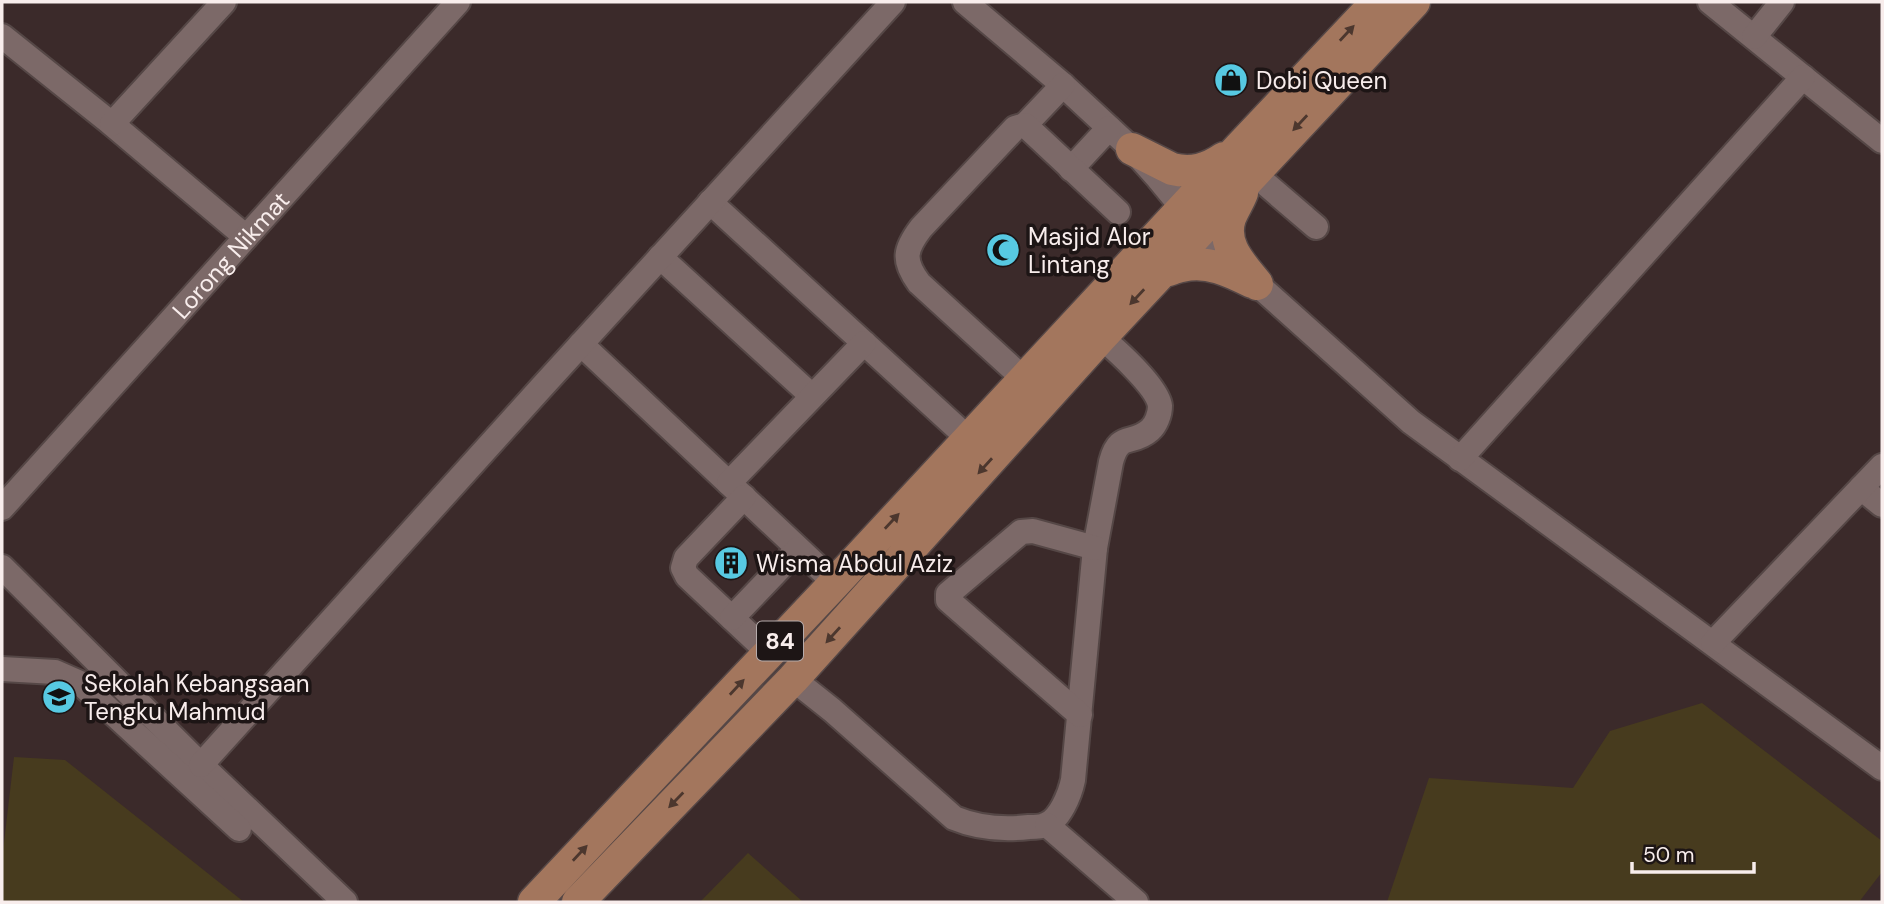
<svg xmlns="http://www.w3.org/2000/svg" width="1884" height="904" font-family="'DM Sans',sans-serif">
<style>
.green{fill:#473b1e}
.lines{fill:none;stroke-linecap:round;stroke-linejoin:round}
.minor-casing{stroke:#554746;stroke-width:28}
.major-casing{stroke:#554746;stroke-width:35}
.minor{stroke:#7c6968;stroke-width:24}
.major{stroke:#a3765d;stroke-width:32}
.oneway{fill:#4c372e}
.labels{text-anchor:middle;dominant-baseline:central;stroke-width:7;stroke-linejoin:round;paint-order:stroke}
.shield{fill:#1d1515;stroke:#b6acac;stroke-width:2}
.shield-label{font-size:23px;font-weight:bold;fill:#f8edec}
.poi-label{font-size:24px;fill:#f8edec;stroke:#1d1515;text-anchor:start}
.street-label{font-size:24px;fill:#f8edec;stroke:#1d1515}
</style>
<rect width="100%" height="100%" fill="#3b2a2a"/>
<path class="green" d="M1702 703 1882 841V872L1859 902H1387L1429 778 1573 788 1610 731Z
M14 757 65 760 244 902H2V860Z
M748 853 803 902H700Z"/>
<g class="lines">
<g class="minor-casing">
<g id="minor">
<path d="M965 2 1063 85 1132 149 1158 178 1205 235 1257 284 1411 422 1882 768"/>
<path d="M1710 2 1882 141"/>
<path d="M2 36 112 124 246 237"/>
<path d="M1754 37 1782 2"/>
<path d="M112 124 224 2"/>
<path d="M1025 125 1063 85"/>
<path d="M1071 169 1109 128"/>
<path d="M1253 173 1316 227"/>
<path d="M710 202 969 439"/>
<path d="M660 257 812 396"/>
<path d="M581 344 835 583"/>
<path d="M1024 379 919 283C902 260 905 249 921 228L1015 128 1025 125 1118 212"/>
<path d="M1460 459 1803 77"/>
<path d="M729 483 864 343"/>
<path d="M1861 488 1882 505"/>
<path d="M744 497 686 558 683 568 687 576 769 653"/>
<path id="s1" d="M2 508 458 2"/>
<path d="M2 567 201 765 345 902"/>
<path d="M732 618 798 549"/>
<path d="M1713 643 1882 466"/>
<path d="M2 669 55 672 80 683 239 829"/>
<path d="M793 679 832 710 954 818C978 828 1003 830 1029 827 1034 827 1041 827 1045 825 1060 820 1070 794 1073 780L1095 548 1111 462C1119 431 1132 446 1150 430 1156 425 1160 414 1160 406 1158 387 1115 349 1101 337"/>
<path d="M1080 715 948 600V594L1021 532 1033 531 1095 548"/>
<path d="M201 765 541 388 893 2"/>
<path d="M1047 825 1136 902"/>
</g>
</g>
<g class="major-casing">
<path id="major" d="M1132 149 1172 169C1192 174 1208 169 1224 158
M1242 193C1239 201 1233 210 1230 218 1221 245 1242 265 1257 284
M1160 272C1168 271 1175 267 1182 266 1208 260 1230 271 1252 282
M534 902 835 583 1239 148 1377 2
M578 902 793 679 1101 337 1414 2"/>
</g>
<use href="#minor" class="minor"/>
<use href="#major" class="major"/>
</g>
<defs><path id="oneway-solid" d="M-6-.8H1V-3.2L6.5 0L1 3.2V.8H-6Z" transform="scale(1.75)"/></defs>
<g class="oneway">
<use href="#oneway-solid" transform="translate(1347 33) rotate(-47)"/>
<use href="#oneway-solid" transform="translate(1300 123) rotate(133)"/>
<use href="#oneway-solid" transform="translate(1137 297) rotate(133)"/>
<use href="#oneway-solid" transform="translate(985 466) rotate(132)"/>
<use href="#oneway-solid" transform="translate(892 521) rotate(-47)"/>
<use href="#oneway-solid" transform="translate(833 635) rotate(132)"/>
<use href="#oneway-solid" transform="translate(737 687) rotate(-47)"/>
<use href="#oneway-solid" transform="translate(676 800) rotate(134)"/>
<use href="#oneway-solid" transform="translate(580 853) rotate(-47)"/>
</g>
<defs>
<g id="shop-disc" transform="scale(1.75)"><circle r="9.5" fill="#57c9e2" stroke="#1d1515"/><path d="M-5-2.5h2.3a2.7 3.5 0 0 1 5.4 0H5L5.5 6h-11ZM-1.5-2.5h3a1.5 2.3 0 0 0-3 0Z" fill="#111"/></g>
<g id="mosque-disc" transform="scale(1.75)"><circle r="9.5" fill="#57c9e2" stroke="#1d1515"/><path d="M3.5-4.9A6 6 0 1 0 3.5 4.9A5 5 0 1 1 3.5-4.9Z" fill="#111"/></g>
<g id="building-disc" transform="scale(1.75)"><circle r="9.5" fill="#57c9e2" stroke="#1d1515"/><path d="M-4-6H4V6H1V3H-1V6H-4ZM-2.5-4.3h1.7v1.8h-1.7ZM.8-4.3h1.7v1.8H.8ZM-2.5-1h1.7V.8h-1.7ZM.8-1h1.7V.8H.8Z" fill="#111"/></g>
<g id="school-disc" transform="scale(1.75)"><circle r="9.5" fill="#57c9e2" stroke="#1d1515"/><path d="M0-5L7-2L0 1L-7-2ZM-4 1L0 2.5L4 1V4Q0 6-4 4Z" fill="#111"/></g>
</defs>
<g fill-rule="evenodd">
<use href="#shop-disc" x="1231" y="80"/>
<use href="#mosque-disc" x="1003" y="250"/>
<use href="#building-disc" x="731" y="563"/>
<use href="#school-disc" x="59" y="697"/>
</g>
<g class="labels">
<rect class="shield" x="757" y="621.5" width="46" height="39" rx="5"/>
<g class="shield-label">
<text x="780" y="641">84</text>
</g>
<g class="poi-label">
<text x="1256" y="80">Dobi Queen</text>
<text x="1028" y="236">Masjid Alor<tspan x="1028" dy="28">Lintang</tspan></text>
<text x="756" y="563">Wisma Abdul Aziz</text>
<text x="84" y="683">Sekolah Kebangsaan<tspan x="84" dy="28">Tengku Mahmud</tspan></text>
</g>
<g class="street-label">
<text stroke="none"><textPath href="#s1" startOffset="341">Lorong Nikmat</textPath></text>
</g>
</g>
<rect width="1884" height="904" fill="none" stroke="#f8edec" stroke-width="7"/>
<path d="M1632 862v10h122v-10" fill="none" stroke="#f8edec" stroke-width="3.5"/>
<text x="1643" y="862" font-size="21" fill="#f8edec" stroke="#1d1515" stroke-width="5" paint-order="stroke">50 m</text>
</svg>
